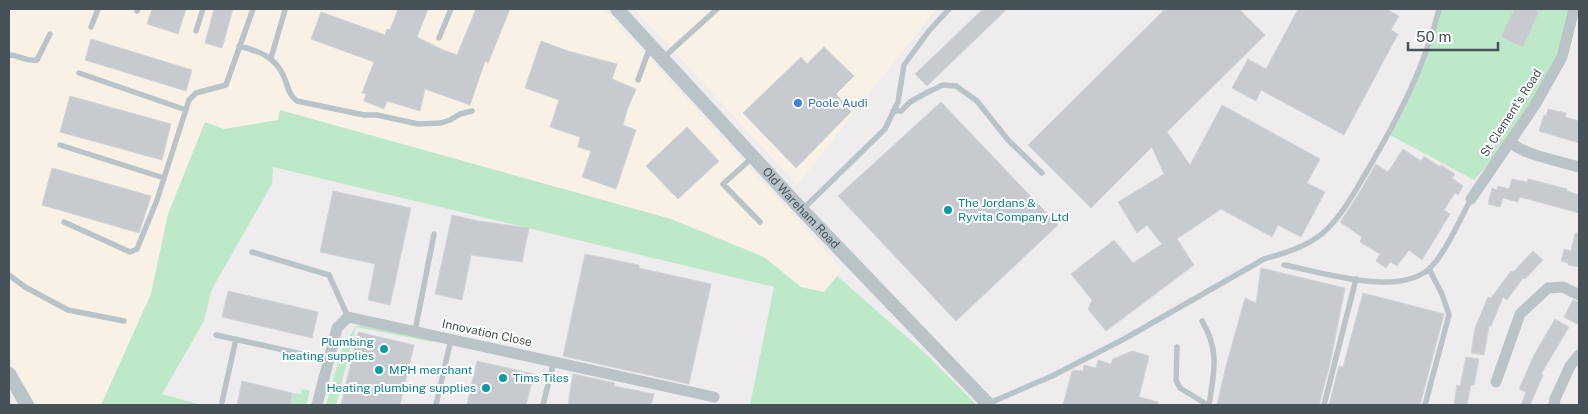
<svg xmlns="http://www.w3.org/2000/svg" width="1588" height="414" font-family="'Public Sans',sans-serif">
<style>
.commercial{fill:#f9f1e6}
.green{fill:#bee9c9}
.building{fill:#c7cacf;stroke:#d1d4d7}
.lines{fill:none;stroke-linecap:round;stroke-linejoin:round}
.service{stroke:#b9c3c8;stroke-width:5.5}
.minor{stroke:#b9c3c8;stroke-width:11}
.tertiary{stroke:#b9c3c8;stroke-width:14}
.shop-dot{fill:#3f7fe0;stroke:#fff;stroke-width:2}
.culture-dot{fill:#0f9aa8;stroke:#fff;stroke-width:2}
.labels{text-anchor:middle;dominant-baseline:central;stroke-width:4;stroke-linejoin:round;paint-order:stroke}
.shop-label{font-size:12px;fill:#366cbe;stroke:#fff;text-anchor:start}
.street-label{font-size:12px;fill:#475258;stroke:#fff}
.culture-label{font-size:12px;fill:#0d838f;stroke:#fff;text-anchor:start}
</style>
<rect width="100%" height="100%" fill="#efeced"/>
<path class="commercial" d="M9 9H604L842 269 824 292 801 287 764 257 671 219 280 110 278 120 224 129 205 123 168 214 151 294 101 405H36L9 357Z
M634 9H936L797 185 650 25Z"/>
<path class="green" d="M1439 9H1574L1562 57 1510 141 1474 180 1388 134 1422 65Z
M280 110 671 219 764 257 801 287 824 292 837 276 924 352 977 405H750L774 287 273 167 272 184 216 282 211 292 204 321 162 394 201 405H101L151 294 168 214 205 122 224 129 278 120Z
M364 325 431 339 433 342 356 327 336 405H326L342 348 356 326Z
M302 389 310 391 306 405H290L292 393 301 394Z"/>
<path class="building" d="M152 9H186L178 34 147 24Z
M214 9H233L222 48 205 43Z
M398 9H428L417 37 441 49 457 55 476 9H510L488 63 485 61 470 105 425 89 420 111 387 101 384 109 364 101 366 94 362 93 374 62 311 39 321 12 385 35 387 29 390 30Z
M983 9H1007L927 86 915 74Z
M1165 9H1239L1265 35 1167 132 1190 165 1222 105 1320 159 1307 183 1325 192 1301 237 1278 225 1272 237 1221 209 1177 239 1194 265 1106 331 1088 309 1092 300 1071 274 1114 240 1133 263 1162 244 1147 225 1137 233 1118 202 1164 174 1152 147 1091 208 1028 145Z
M1298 9H1386L1399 16 1391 30 1398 34 1344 135 1261 90 1256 101 1232 88 1248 59 1266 69Z
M1514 9H1538L1536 11 1539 12 1523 47 1501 37Z
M91 39 192 70 186 91 85 60Z
M541 41 568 51 617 64 612 79 636 89 627 110 623 125 636 130 616 189 582 177 591 151 578 147 580 137 550 127 559 100 525 88Z
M824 47 854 76 836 94 851 112 796 168 743 113 801 57 807 64Z
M70 96 171 124 162 160 60 132Z
M941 102 1058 225 956 321 838 196Z
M1548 109 1566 113 1565 117 1579 121V143L1539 131 1544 115 1546 116Z
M687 127 719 161 678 199 646 166Z
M1403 149 1421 161 1424 156 1440 167 1441 165 1455 174 1452 178 1463 186 1458 195 1455 193 1444 210 1450 214 1422 260 1409 250 1397 266 1390 262 1386 268 1376 261 1380 254 1360 242 1362 237 1340 222 1356 198 1376 164 1388 172Z
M52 168 151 196 139 233 42 205Z
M1512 179 1527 182 1528 179 1567 189V191L1579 195V213L1520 197 1518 202 1503 198 1500 207 1488 204 1492 188 1497 190 1498 186 1509 189Z
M333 191 411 208 390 305 368 300 375 264 320 252Z
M452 215 479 221 529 228 522 262 471 255 462 300 435 294Z
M1575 233H1579V267L1568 265V263L1561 261 1564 249 1571 251Z
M1533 251 1543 260 1525 279 1523 278 1507 300 1503 297 1491 326H1489L1484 355 1471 353 1475 328 1488 297 1491 298 1511 271 1513 272Z
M585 254 639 265V268L711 284 689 384 563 356Z
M1261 268 1345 288 1330 364 1319 405H1217L1225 370 1245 298 1256 303Z
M228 291 318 312 312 338 222 317Z
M1363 293 1444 314 1420 405H1329L1339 366 1343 367Z
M1573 300 1579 302V325L1564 317Z
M1555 319 1569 327 1541 374 1543 375 1530 405H1521L1526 392 1519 389 1534 355Z
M358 332 414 345 400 405H341Z
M1132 351 1149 356 1139 397 1158 402V405H1063L1072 371 1075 370 1083 371 1084 365 1096 368 1098 360 1111 364 1113 359Z
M1466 357 1479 359 1474 385H1471L1467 405H1454L1457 385 1460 386Z
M477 361 534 374 526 405H467Z
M573 374 615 383 614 386 654 394 651 405H568Z
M242 381 292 393 290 405H237Z"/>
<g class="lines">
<path class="service" d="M137 11 138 9
M91 27 98 9
M196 31 203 9
M439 38 451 9
M239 46C259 51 276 57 284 77 288 86 288 94 297 101L364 115H377L418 124 441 123 450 120 460 114 472 111
M9 55C19 54 23 62 37 60L50 34
M271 58 285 10
M663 58 717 9
M79 73 186 110
M638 80 650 47
M893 111H901L910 102 928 92 943 85 956 86 977 101 1008 140 1042 173
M60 145 164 178
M753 157 723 184 760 222
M802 210 885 129 898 102 904 65 928 32 949 9
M64 222 130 252 137 249 157 200 189 100 196 93 226 85 253 9
M252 252 329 275 348 317
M1284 265C1323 272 1402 299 1432 266 1447 250 1460 219 1471 199
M9 275 25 287 68 310 124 321
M1202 321C1220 351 1214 372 1209 405
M415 331 434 234
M216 335 329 360
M1177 347 1176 380 1180 388 1208 405
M222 402 236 339
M987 404 1052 376 1124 339 1264 259C1285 253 1306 247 1323 233 1342 216 1354 193 1367 171 1397 120 1425 67 1439 9
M436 405 451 339
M543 405 554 361
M1324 405 1356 279
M1425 405 1449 315 1442 294 1429 269"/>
<path class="minor" d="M1510 141C1519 154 1563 162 1579 167
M1471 199 1535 105 1562 57 1574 9
M1496 382 1520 314 1548 288 1563 287 1579 295
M317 405 337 328 348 317 714 397
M1554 405 1555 399 1570 366 1579 355"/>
<g class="tertiary">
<path id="s1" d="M617 9 802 210 989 405"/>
<path d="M9 374 27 405"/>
</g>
</g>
<circle class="shop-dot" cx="798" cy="103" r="5"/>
<g class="culture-dot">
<circle cx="948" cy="210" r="5"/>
<circle cx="384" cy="349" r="5"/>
<circle cx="379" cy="370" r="5"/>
<circle cx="503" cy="378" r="5"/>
<circle cx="486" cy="388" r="5"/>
</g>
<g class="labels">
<g class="shop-label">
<text x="808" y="103">Poole Audi</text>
</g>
<g class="street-label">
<text transform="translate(1511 113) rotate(-57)">St Clement's Road</text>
<text stroke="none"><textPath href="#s1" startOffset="271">Old Wareham Road</textPath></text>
<text transform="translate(487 333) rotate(12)">Innovation Close</text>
</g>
<g class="culture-label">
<text x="958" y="203">The Jordans &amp;<tspan x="958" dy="14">Ryvita Company Ltd</tspan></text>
<text x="374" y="342" text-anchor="end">Plumbing<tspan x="374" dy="14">heating supplies</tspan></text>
<text x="389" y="370">MPH merchant</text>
<text x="513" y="378">Tims Tiles</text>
<text x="476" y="388" text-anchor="end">Heating plumbing supplies</text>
</g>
</g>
<rect width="1588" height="414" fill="none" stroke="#475258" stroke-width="20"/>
<path d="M1408 42v8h90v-8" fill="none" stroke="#475258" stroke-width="2.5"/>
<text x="1416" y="42" font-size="15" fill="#475258" stroke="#ffffff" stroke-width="4" paint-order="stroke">50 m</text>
</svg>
